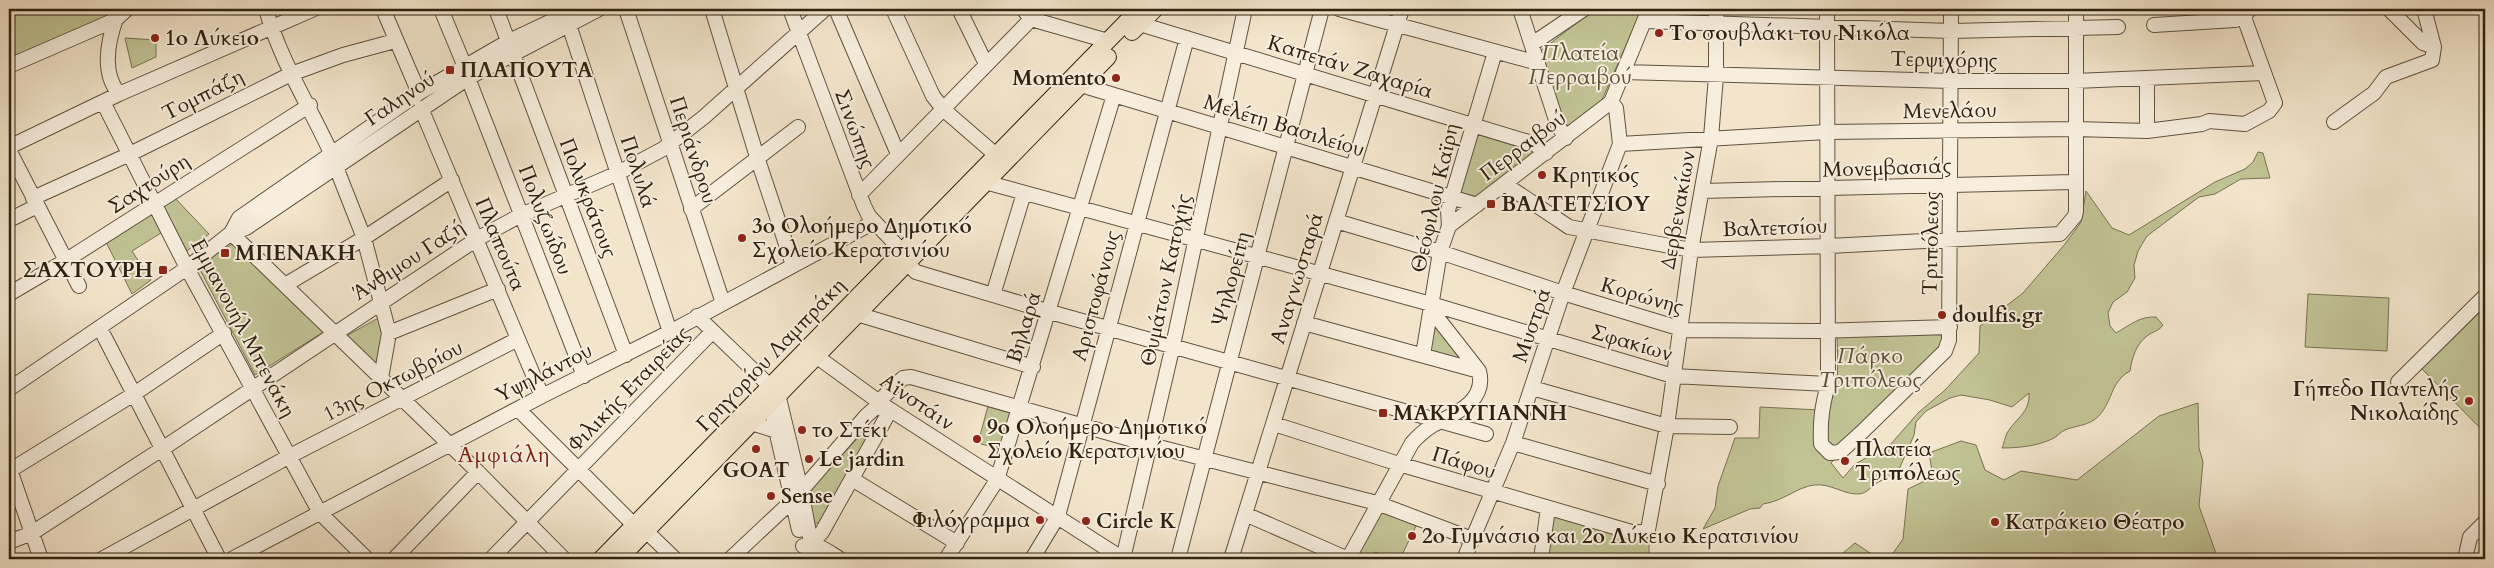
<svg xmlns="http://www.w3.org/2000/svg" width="2494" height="568" font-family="Cardo,serif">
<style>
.green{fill:#c1c394;stroke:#787252}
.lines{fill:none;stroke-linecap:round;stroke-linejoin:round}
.minor-casing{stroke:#60533f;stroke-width:16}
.major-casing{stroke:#2f2210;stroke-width:18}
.minor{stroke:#f7eede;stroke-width:14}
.major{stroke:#f3e5cc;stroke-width:16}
.poi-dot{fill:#8f2418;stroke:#f7eede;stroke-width:2}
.labels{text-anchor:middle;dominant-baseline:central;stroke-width:4;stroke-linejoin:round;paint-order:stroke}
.poi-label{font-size:21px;font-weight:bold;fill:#2f2210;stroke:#f7eede;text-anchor:start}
.park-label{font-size:21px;font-style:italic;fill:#5b5238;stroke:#f7eede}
.street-label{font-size:21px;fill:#2f2210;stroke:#f7eede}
.neighbourhood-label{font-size:22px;letter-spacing:1px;fill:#7a1f14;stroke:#f7eede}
</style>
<rect width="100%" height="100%" fill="#f3e5cc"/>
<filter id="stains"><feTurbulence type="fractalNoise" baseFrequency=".004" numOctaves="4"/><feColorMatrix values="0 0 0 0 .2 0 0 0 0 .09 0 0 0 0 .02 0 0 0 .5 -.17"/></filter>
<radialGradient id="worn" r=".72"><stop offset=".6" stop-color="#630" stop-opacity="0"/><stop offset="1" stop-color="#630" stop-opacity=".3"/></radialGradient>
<path class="green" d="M9 9H112V15L9 61Z
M1595 9H1642L1601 102 1566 130 1539 52Z
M125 38 156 40V57L132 68Z
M1477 129 1534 147 1532 155 1477 197 1459 192Z
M2258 152 2263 153 2270 178 2241 179 2215 194 2199 197 2147 236 2138 251 2134 265 2135 278 2127 292 2113 302 2108 313 2110 326 2116 333C2130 325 2140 316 2156 317L2163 325C2158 332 2153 331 2147 336 2136 344 2132 358 2130 371 2112 381 2113 397 2102 412 2092 426 2080 424 2065 430 2060 432 2057 437 2052 439 2037 446 2019 448 2002 448 2004 444 2005 437 2007 433 2016 418 2030 413 2029 393L2012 407 1990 400 1961 395 1950 398 1926 411 1916 422 1914 435 1897 474C1890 477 1881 480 1875 484 1870 488 1867 493 1859 494 1844 495 1831 483 1814 485 1797 487 1784 501 1763 504L1760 508 1750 509 1703 529 1715 508 1718 486 1735 438H1759L1760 407 1820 410C1843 404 1837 353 1837 334L1942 332V344L1831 463 1843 478 1855 464 1890 445 1918 413 1945 390 1979 353 1980 326 2023 293 2065 244 2081 222 2086 191 2112 228 2129 235 2215 182 2245 169 2253 162Z
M174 197 209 234 187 251 163 206Z
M153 212 161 233 132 251 151 280 132 294 105 240Z
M232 244 325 331 255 375 198 266Z
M2308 294 2389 298 2387 351 2305 347Z
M2485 307V433L2422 369Z
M382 316 384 330 376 363 346 336Z
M1435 324 1462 359 1444 358 1427 353Z
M2198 403 2199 448 2203 462 2199 506 2218 559H1889L1903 539 1908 489 1933 477 1929 453 1961 441 1976 445 1985 470 2004 480 2021 471 2077 480 2159 416Z
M988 406 1010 412 1000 449 978 443Z
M862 433 868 438 820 523H814L808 493Z
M1377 509 1416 526 1400 559H1390L1375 552 1371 559H1352Z
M1553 516 1635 539H1649V559H1547Z
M1855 543 1879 559H1836Z"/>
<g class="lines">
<g class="minor-casing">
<path id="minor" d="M266 9C280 60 309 105 331 153
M383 9 419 93
M441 9 465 67
M496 9 626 355
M626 9 723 303
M712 9 757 157 793 265
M790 9 864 206 869 216 902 251
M836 9 898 154
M893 9 933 96 943 109 996 155
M959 9 986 64
M1023 9 1031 19 1108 41
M1339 9 1538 63
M1520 9 1558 126 1566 138
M1827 9 1828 384C1822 407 1820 420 1821 444L1830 453 1840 452 1861 433 1945 351 1949 340 1951 9
M2389 9 2423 43 2434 47
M117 16C108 40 101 72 119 94
M1644 21 1951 31 2118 27
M1140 24 1535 144 1546 153
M569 25 670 332
M2154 25 2235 20 2244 16 2250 9
M1532 44 1584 9
M9 66 115 20 127 9
M1623 72 1951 81H2075L2264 73
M468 78 584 376
M1081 85 1477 205
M103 102 187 268 320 513 367 559
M421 108 542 396
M2334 122 2374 93 2386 77 2432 60 2434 47 2424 9
M2147 131V78
M1620 144 1827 132 2075 129 2147 131 2202 124 2209 121 2245 124 2269 111 2275 103 2241 9
M9 147 119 94 314 9
M9 150 79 286
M336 167 364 238 389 333 381 378
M985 182 1431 304 1673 376 1828 384
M1506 185 1569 227 1691 250 1829 246 2060 234 2075 216 2076 211V9
M1702 191 2074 182
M859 195 1041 9
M33 198 130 154 291 74 343 55 395 41
M691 209 798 127
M9 220 37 206
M1336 221 1440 252 1563 293 1685 330 1817 331 1950 327
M1449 226 1611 102 1649 9
M231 233 478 472 564 559
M231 233 239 218 419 93 509 41 577 9
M907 263 916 272 1050 312 1486 434
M285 285 364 238 452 180
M9 294 65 261 310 105
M993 295 1024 193
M857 314 1033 367
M697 316 778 394 801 490 814 559
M1304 323 1479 371
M389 333 498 289
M104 336 219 559
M1423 355 1440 252 1449 226 1448 210 1495 52
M816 356 886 407 1123 559
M2398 382 2485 296
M1532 388 1667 426 1730 427
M9 389 187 268 231 233 246 228 468 78 599 9
M768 395 799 530
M879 401 903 378 911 377 1151 445 1377 503 1472 539
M518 409 634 525
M751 423 777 431
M1274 424 1399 464 1635 533 1648 530 1667 426 1691 250 1711 138 1716 76V9
M1513 443 1658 484
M9 467 41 559
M9 471 134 394 224 333
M852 479 957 543
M1245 514 1348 559
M646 531 675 559
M9 542 32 533 162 449 477 239 521 215 618 173 663 149 704 117 825 9
M811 544 822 532 887 416 886 407
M803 546C819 543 827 551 840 559
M102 559 288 457 518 339
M232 559 542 396 670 332 874 222
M394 559 478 472
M491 559 712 332
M730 559 793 500 866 416 875 408 886 407
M946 559 997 480 1114 95
M1032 559 1058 516 1187 38
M1123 559 1173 345 1245 9
M1178 559 1322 9
M1231 559 1402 9
M1348 559 1412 443C1418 436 1425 430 1433 425 1454 414 1487 402 1479 371L1436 316 1431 304
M1464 559 1513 443 1563 293 1620 144 1616 108 1611 102
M1541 559 1548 508
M2465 559 2470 537 2485 522"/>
</g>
<g class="major-casing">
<path id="major" d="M1132 32 1155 9
M601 559 1139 9
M619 559 1108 57"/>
</g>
<use href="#minor" class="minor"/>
<use href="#major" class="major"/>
</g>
<g class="poi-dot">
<circle cx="1659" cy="33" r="5"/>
<circle cx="155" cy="38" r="5"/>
<rect x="445" y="65" width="10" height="10" rx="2.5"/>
<circle cx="1116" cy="78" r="5"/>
<circle cx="1542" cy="175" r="5"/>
<rect x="1486" y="199" width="10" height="10" rx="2.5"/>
<circle cx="742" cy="238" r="5"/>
<rect x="220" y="248" width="10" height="10" rx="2.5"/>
<rect x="158" y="265" width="10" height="10" rx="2.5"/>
<circle cx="1942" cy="315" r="5"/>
<circle cx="2469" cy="401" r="5"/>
<rect x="1378" y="408" width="10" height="10" rx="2.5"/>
<circle cx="802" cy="430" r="5"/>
<circle cx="977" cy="439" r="5"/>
<circle cx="756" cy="449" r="5"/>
<circle cx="809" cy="459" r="5"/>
<circle cx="1845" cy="461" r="5"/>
<circle cx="771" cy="496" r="5"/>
<circle cx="1040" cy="520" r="5"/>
<circle cx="1086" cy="521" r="5"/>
<circle cx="1995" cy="522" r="5"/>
<circle cx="1412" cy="536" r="5"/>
</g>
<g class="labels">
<g class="poi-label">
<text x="1669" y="33">Το σουβλάκι του Νικόλα</text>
<text x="165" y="38">1o Λύκειο</text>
<text x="460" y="70">ΠΛΑΠΟΥΤΑ</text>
<text x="1106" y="78" text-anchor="end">Momento</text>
<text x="1552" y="175">Κρητικός</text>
<text x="1501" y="204">ΒΑΛΤΕΤΣΙΟΥ</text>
<text x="752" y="226">3ο Ολοήμερο Δημοτικό<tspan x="752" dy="24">Σχολείο Κερατσινίου</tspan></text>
<text x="235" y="253">ΜΠΕΝΑΚΗ</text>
<text x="153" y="270" text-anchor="end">ΣΑΧΤΟΥΡΗ</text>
<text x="1952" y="315">doulfis.gr</text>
<text x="2459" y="389" text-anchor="end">Γήπεδο Παντελής<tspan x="2459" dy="24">Νικολαίδης</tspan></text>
<text x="1393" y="413">ΜΑΚΡΥΓΙΑΝΝΗ</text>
<text x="987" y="427">9ο Ολοήμερο Δημοτικό<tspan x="987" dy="24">Σχολείο Κερατσινίου</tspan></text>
<text x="812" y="430">το Στέκι</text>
<text x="1855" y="449">Πλατεία<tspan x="1855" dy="24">Τριπόλεως</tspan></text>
<text x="819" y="459">Le jardin</text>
<text x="756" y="470" text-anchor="middle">GOAT</text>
<text x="781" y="496">Sense</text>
<text x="1030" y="520" text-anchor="end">Φιλόγραμμα</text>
<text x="1096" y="521">Circle K</text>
<text x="2005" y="522">Κατράκειο Θέατρο</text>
<text x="1422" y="536">2ο Γυμνάσιο και 2ο Λύκειο Κερατσινίου</text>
</g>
<g class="park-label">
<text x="1580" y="53">Πλατεία<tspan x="1580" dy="24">Περραιβού</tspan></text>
<text x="1870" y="356">Πάρκο<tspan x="1870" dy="24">Τριπόλεως</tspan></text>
</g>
<g class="street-label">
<text transform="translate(1944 60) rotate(1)">Τερψιχόρης</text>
<text transform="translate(1350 67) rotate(17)">Καπετάν Ζαχαρία</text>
<text transform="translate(203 95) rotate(-27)">Τομπάζη</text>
<text transform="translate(400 99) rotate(-34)">Γαληνού</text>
<text transform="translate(1950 111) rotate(-1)">Μενελάου</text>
<text transform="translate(1284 126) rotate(17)">Μελέτη Βασιλείου</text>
<text transform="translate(855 129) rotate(70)">Σινώπης</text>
<text transform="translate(1523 146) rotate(-37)">Περραιβού</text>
<text transform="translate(693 150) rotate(72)">Περιάνδρου</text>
<text transform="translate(1887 168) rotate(-2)">Μονεμβασιάς</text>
<text transform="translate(638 172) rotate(72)">Πολυλά</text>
<text transform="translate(149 184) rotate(-33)">Σαχτούρη</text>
<text transform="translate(588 198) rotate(69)">Πολυκράτους</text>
<text transform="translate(1435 198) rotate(-77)">Θεόφιλου Καϊρη</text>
<text transform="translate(1678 210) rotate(-80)">Δερβενακίων</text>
<text transform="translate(545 220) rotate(69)">Πολυζωίδου</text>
<text transform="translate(1775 228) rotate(-2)">Βαλτετσίου</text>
<text transform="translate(1931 243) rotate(-89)">Τριπόλεως</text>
<text transform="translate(500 244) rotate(67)">Πλαπούτα</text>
<text transform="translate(409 260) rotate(-33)">Άνθιμου Γαζή</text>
<text transform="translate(1297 278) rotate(-73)">Αναγνωσταρά</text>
<text transform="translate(1231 279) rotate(-75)">Ψηλορείτη</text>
<text transform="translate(1166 280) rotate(-78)">Θυμάτων Κατοχής</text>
<text transform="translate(1096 296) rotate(-75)">Αριστοφάνους</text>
<text transform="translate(1642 296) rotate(16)">Κορώνης</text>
<text transform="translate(1532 325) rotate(-71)">Μυστρά</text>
<text transform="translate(1024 327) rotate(-73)">Βηλαρά</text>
<text transform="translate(243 328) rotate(62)">Εμμανουήλ Μπενάκη</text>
<text transform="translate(1632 343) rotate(16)">Σφακίων</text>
<text transform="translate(771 355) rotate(-46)">Γρηγορίου Λαμπράκη</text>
<text transform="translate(544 373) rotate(-27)">Υψηλάντου</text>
<text transform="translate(393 381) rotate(-27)">13ης Οκτωβρίου</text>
<text transform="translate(629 389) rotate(-46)">Φιλικής Εταιρείας</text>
<text transform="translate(917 402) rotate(34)">Αϊνστάιν</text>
<text transform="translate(1464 463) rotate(17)">Πάφου</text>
</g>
<g class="neighbourhood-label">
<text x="504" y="455">Αμφιάλη</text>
</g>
</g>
<rect width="2494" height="568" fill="none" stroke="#f3e5cc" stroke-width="30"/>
<rect x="10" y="10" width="2474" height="548" fill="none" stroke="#2f2210" stroke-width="2.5"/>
<rect x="15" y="15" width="2464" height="538" fill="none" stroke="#2f2210"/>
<rect width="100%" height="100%" filter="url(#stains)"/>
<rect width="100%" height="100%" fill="url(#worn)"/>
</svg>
